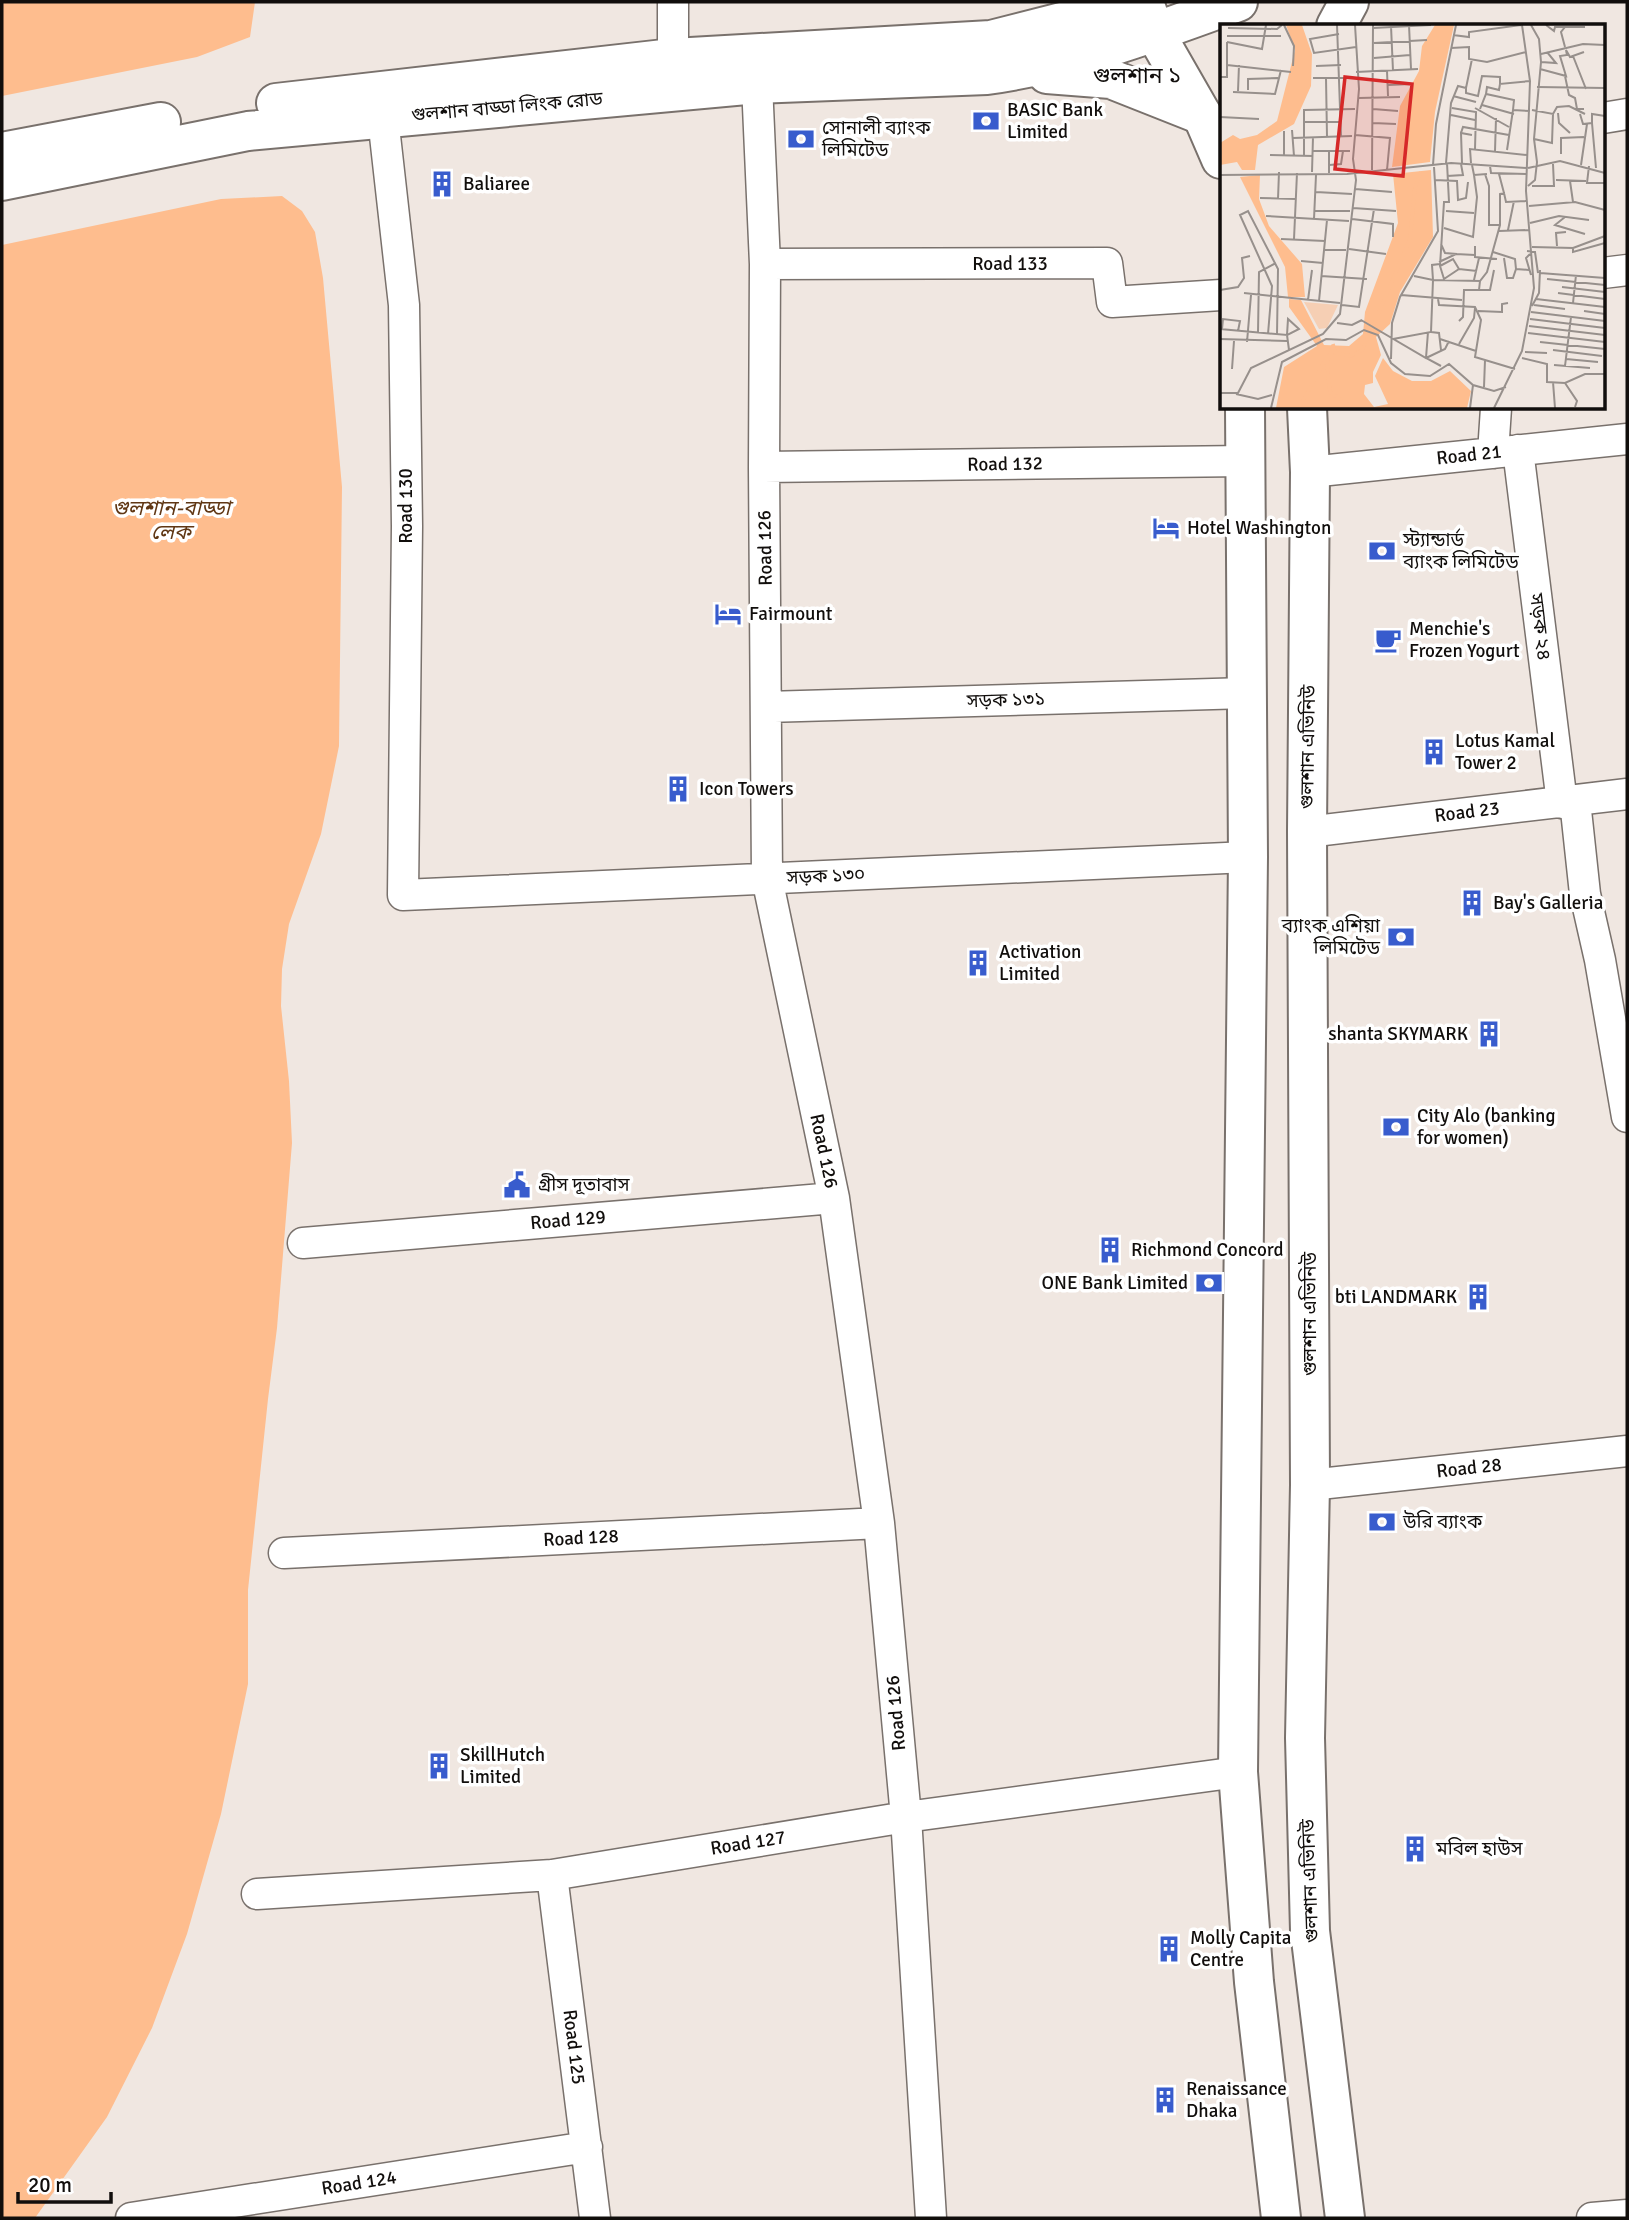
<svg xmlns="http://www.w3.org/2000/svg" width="1629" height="2220" font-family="Signika,'Noto Sans Bengali',sans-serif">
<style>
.water{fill:#febd8e}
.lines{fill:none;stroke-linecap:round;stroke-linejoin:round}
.minor-casing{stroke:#79716c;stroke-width:33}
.secondary-casing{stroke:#79716c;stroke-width:42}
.primary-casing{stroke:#79716c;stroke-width:42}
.minor{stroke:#fff;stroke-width:30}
.secondary{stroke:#fff;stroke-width:38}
.primary{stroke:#fff;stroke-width:38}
.labels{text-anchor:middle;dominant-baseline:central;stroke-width:7;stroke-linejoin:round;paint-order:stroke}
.street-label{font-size:19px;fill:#110e0c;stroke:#fff}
.poi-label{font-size:19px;fill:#110e0c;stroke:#fff;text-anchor:start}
.water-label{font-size:21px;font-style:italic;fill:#603714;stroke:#fff}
.quarter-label{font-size:23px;fill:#110e0c;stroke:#fff}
.inset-river{fill:none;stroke:#febd8e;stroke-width:3.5}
.inset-road{fill:none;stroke:#97908c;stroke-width:2}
.view{fill:#d62828;fill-opacity:0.15;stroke:#d62828;stroke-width:3.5}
.inset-edge{fill:none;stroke:#110e0c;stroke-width:3.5}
</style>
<rect width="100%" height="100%" fill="#f0e7e1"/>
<path class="water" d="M2 2H255L250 37 197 57 2 96Z
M282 196 302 211 315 232 323 278 342 487 339 746 321 834 289 924 282 969 281 1006 289 1081 292 1143 277 1328 268 1399 248 1590V1684L221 1814 187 1934 152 2028 107 2117 35 2218H2V245L221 199Z"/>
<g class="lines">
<g class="minor-casing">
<path id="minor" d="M673 58V2
M757 84 765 264 764 467 767 878 834 1198 879 1523 906 1817 931 2218
M383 118 404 305 407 526 403 895 1248 857
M1603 118 1627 114
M765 264 1107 263 1112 302 1221 295
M1603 273 1627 270
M1518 450 1562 803
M1493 453 1496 408
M764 467 1246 461
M1310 472 1627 439
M766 707 1247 693
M1575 801 1585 894 1600 960 1627 1117
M1307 832 1627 794
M303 1243 834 1198
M1310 1485 1627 1451
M284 1553 879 1523
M552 1875 595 2218
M257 1894 552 1875 906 1817 1238 1772
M131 2218 587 2147
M1592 2218 1627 2215"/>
</g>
<g class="secondary-casing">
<path id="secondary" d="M1144 2 1155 33 1202 115 1221 159
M1245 408 1248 857 1238 1772 1254 1982 1281 2218
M1307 408 1310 472 1307 832 1310 1485 1305 1738 1310 1931 1345 2218"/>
</g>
<g class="primary-casing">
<path id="primary" d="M1336 26 1349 2
M1047 74 1111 79 1202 115
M276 103 673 58 991 40 1097 13 1126 2
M2 152 161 122
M2 181 248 131 757 84 987 75C1074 63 1156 32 1238 2"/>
</g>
<use href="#minor" class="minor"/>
<use href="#secondary" class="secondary"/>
<use href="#primary" class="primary"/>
</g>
<defs>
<g id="bank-bare" transform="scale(2.1)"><path d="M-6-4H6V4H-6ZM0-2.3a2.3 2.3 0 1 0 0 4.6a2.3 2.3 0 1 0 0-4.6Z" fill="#385ccd" stroke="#fff" stroke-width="2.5" paint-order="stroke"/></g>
<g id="building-bare" transform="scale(2.1)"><path d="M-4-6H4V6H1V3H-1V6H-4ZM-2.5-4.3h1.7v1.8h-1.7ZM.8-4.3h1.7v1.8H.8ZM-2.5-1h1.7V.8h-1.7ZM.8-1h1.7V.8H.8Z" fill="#385ccd" stroke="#fff" stroke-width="2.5" paint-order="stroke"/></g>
<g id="hotel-bare" transform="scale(2.1)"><path d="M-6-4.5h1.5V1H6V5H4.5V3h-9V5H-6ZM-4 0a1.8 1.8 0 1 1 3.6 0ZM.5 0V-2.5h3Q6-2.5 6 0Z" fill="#385ccd" stroke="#fff" stroke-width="2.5" paint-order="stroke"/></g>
<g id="cafe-bare" transform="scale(2.1)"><path d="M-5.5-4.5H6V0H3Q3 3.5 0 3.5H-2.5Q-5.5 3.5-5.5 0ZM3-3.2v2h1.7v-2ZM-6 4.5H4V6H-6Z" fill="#385ccd" stroke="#fff" stroke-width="2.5" paint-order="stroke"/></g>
<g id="civic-bare" transform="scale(2.1)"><path d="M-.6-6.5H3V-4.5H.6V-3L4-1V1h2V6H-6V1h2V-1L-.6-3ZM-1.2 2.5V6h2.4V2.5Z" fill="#385ccd" stroke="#fff" stroke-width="2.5" paint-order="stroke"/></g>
</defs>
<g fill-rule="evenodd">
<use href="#bank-bare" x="986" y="121"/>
<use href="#bank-bare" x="801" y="139"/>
<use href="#building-bare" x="442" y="184"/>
<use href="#hotel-bare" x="1166" y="528"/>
<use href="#bank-bare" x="1382" y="551"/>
<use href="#hotel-bare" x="728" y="614"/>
<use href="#cafe-bare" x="1388" y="640"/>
<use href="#building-bare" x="1434" y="752"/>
<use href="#building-bare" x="678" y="789"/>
<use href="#building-bare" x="1472" y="903"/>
<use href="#bank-bare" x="1401" y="937"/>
<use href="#building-bare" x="978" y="963"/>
<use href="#building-bare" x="1489" y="1034"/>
<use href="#bank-bare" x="1396" y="1127"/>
<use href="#civic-bare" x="517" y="1185"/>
<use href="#building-bare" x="1110" y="1250"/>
<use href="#bank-bare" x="1209" y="1283"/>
<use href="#building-bare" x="1478" y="1297"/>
<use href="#bank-bare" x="1382" y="1522"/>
<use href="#building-bare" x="439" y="1766"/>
<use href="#building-bare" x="1415" y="1849"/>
<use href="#building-bare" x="1169" y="1949"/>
<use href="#building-bare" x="1165" y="2100"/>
</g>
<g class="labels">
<g class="street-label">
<text transform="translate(507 107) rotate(-5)">গুলশান বাড্ডা লিংক রোড</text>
<text x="1010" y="264">Road 133</text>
<text transform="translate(1469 455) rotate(-6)">Road 21</text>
<text transform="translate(1005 464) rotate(-1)">Road 132</text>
<text transform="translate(406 506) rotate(-90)">Road 130</text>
<text transform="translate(765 548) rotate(-91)">Road 126</text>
<text transform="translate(1540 627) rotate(83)">সড়ক ২৪</text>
<text transform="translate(1006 700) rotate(-2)">সড়ক ১৩১</text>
<text transform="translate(1308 747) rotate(-89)">গুলশান এভিনিউ</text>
<text transform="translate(1467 812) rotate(-7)">Road 23</text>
<text transform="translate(826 876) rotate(-3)">সড়ক ১৩০</text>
<text transform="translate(824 1151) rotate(78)">Road 126</text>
<text transform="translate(568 1220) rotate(-5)">Road 129</text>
<text transform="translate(1310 1314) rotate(-90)">গুলশান এভিনিউ</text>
<text transform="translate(1469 1468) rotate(-6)">Road 28</text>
<text transform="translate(581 1538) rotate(-3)">Road 128</text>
<text transform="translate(896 1713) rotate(-95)">Road 126</text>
<text transform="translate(748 1843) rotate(-9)">Road 127</text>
<text transform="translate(1310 1881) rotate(-92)">গুলশান এভিনিউ</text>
<text transform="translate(574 2047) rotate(83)">Road 125</text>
<text transform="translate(359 2183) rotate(-9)">Road 124</text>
</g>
<g class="poi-label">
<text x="1007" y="110">BASIC Bank<tspan x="1007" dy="22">Limited</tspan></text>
<text x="822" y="128">সোনালী ব্যাংক<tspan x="822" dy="22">লিমিটেড</tspan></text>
<text x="463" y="184">Baliaree</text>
<text x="1187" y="528">Hotel Washington</text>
<text x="1403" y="540">স্ট্যান্ডার্ড<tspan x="1403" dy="22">ব্যাংক লিমিটেড</tspan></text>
<text x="749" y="614">Fairmount</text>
<text x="1409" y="629">Menchie's<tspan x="1409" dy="22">Frozen Yogurt</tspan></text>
<text x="1455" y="741">Lotus Kamal<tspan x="1455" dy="22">Tower 2</tspan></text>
<text x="699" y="789">Icon Towers</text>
<text x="1493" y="903">Bay's Galleria</text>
<text x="1380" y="926" text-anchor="end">ব্যাংক এশিয়া<tspan x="1380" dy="22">লিমিটেড</tspan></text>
<text x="999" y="952">Activation<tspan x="999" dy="22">Limited</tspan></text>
<text x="1468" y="1034" text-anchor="end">shanta SKYMARK</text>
<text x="1417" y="1116">City Alo (banking<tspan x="1417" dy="22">for women)</tspan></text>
<text x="538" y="1185">গ্রীস দূতাবাস</text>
<text x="1131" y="1250">Richmond Concord</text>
<text x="1188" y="1283" text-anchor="end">ONE Bank Limited</text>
<text x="1457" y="1297" text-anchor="end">bti LANDMARK</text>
<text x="1403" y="1522">উরি ব্যাংক</text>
<text x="460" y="1755">SkillHutch<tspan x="460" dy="22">Limited</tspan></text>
<text x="1436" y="1849">মবিল হাউস</text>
<text x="1190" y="1938">Molly Capita<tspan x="1190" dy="22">Centre</tspan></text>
<text x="1186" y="2089">Renaissance<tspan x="1186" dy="22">Dhaka</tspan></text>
</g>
<g class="water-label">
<text x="171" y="508">গুলশান-বাড্ডা<tspan x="171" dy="24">লেক</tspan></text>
</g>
<g class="quarter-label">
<text x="1137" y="75">গুলশান ১</text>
</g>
</g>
<g transform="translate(1220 24)">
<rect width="385" height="385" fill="#f0e7e1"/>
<path d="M84 278 118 281 107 304 99 305Z" fill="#f6cfb4"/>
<path d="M66 1H82L92 30 91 62 74 100 38 121 35 146H22L17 138 0 141V119L13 111 20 115 37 111 57 97 75 26ZM215 1H234L215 88 210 138 172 143 180 82 199 47 202 22ZM211 146 213 213 180 268 170 300 156 313 161 331 153 348V359L145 361 144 370 154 383 168 380 155 352 163 334 173 347 192 357H211L230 347 251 367 247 384H56L64 343 97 322 69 283V275L81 276 104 321 129 322 143 310 145 288 178 199 173 150ZM40 151 39 175 49 202 82 240 85 273H68L65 243 20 153Z" fill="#febd8e"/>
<path class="inset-river" d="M153 302 190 215 195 163 201 148M113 320 115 329 131 332 142 326 149 311M113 321 107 339 110 368 132 384M79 384 108 331"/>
<path class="inset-road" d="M64 1 74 22 73 42M117 1 121 112M189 1 191 45M326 1 334 7 335 3H365M171 2 173 47M8 4 57 5 62 1M153 4 211 1M119 10 90 15 94 29 136 23M233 11 249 13V8L301 1M7 12H61M7 18 42 25 46 1M154 19 207 16M345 23 341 8 345 3M231 24 249 23V35L267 38 306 28M321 30 363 20 385 21M353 32 366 65M154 34 190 31M321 38 336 39 327 28M7 41 71 48M96 42 121 41M320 45 346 52 340 32 347 31 346 26 350 33 364 28M167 47 168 72M136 48 198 45M345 52 349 71 355 74 357 85H364M0 53H7V18M93 54H137M106 54 107 113M168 61 191 60M317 63 385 64M246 64V69L258 72 262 52 280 53V60L310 57M28 66V55L58 54M18 67 19 41M13 68 55 70 61 46M266 70 267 63 279 66 280 60M233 72 256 78M139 74 180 73M262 81 294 90M232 84 256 88 255 125M255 84 289 103M153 85 178 87M260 85 266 70 294 76 293 86M312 86 333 90 337 83 349 82 365 90M338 89 339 99 350 109M360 90 363 100 372 99V90L385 92M231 91 255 96M0 93 39 95M84 98H120M153 99 176 100M372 99 376 144M72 106 74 132M241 109 243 103 289 111M135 111 170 114 167 146M73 114 132 112M314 115 332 119 333 90M287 126 293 86 310 87M93 127H130M275 127 276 94M341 130V114L364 113M50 131 93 132M84 131V86L135 85M64 132V107M226 139 231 79 238 62 246 64 252 35M227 139 229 178H224L220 242 224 255 239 245 257 247M242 139 241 109 252 111M251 139 250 125 307 131M109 141 121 140 123 127M213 141 216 100 236 1M252 141 254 151 267 150M361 141 367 100M270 142 271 149 306 150M369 142 367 159H385M308 144 340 137 385 149M152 146 153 1M92 148 93 113M109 149V127M265 150 269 162V201H280M0 151 127 150 231 139 306 144M227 152 243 151 241 140M215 156 237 157 238 176 246 174 248 158M336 156 366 157M350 157 353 178M308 162 315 156 317 138 314 115 321 38 319 15 311 1M312 162H334L333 140M135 165 172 168M96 168 132 170M284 169 286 178 306 177M40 174 76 175M58 175 59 148M309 182 355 178 385 186M133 184 176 187M95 187H130M226 187 254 189M46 192 129 197M345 193 335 201 365 210M94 195 96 151M132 195 173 200V213M310 199 339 192 369 196M224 204 253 213 257 173 254 151M288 206 294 177M279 207 309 206M61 215 105 217M74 215 77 149M221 220 225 229 237 230M255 222V233L277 235M337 222 336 209 346 208M312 223 353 224V228L385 219M353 224 385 212M129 225 166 230M104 226H126M307 227 315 228 318 249M273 228 295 235 296 245 309 246M310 230 306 234 311 251M284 234 287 254H293L296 245M81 237 103 239M219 238 236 230 255 231M220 242 233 235 239 245M320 249 385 254M101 252 147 255M194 252 213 256 212 241 220 240M327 255 385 261M254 256 259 234M342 263 385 268M0 266 18 263 24 254 22 234 30 232M259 266H270L274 246M24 269 120 279M338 269 385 275M181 271 242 276M218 275 219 281 255 283 261 296 255 333 295 345M316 275 385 283M88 276 92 246M99 277 107 196M353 279 356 251M122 281 139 283 154 185M314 281 345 285M312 282 319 269 320 246M258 287 282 288V280L288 279M364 287 385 290M311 288 385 297M310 295 385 304M141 296 206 334 225 325 229 317M239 297 243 293 244 266H259L260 257M117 299 132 301 142 296M309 302 385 311M0 305 67 311 68 295 79 305 67 311 69 326M2 305 3 295 20 297 18 307M208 308 206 334 221 342M211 308 219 309 221 326M38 309 39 248 56 239M308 309 385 318M48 310 52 262 20 191 28 187 58 245 57 311M0 315 67 317M173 315 211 308 213 256 260 257 267 248 280 201V170L284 169 279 150M220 315 256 327M27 318 31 271M320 318 385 325M239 320 254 294 255 284M333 326 382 332M305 328 327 329M302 334 327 340V358L345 359 365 350H385M171 335 172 299 180 273 218 207 214 143M346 335 378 338M334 341 370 344M345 342 351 293M12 345 14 317M333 358 335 384M345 359 357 377 355 383M264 363 265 336M0 369H18L31 344 103 310 120 290 136 156 133 135 139 65 135 1M16 370 38 375 52 371M51 384 62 338 106 315 126 316 144 306 158 311 171 339 185 350 210 352 229 340 253 361 274 367 286 363M250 384 253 361M274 384 302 327 314 264 306 167 310 57 302 1"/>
<path class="view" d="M125 53 192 60 183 152 115 145Z"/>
<rect width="385" height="385" class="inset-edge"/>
</g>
<rect width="1629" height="2220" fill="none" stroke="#110e0c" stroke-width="7"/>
<path d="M18 2192v10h93v-10" fill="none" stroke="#110e0c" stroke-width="3.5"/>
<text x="28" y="2192" font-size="21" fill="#110e0c" stroke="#ffffff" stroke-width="5" paint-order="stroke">20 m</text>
</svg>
